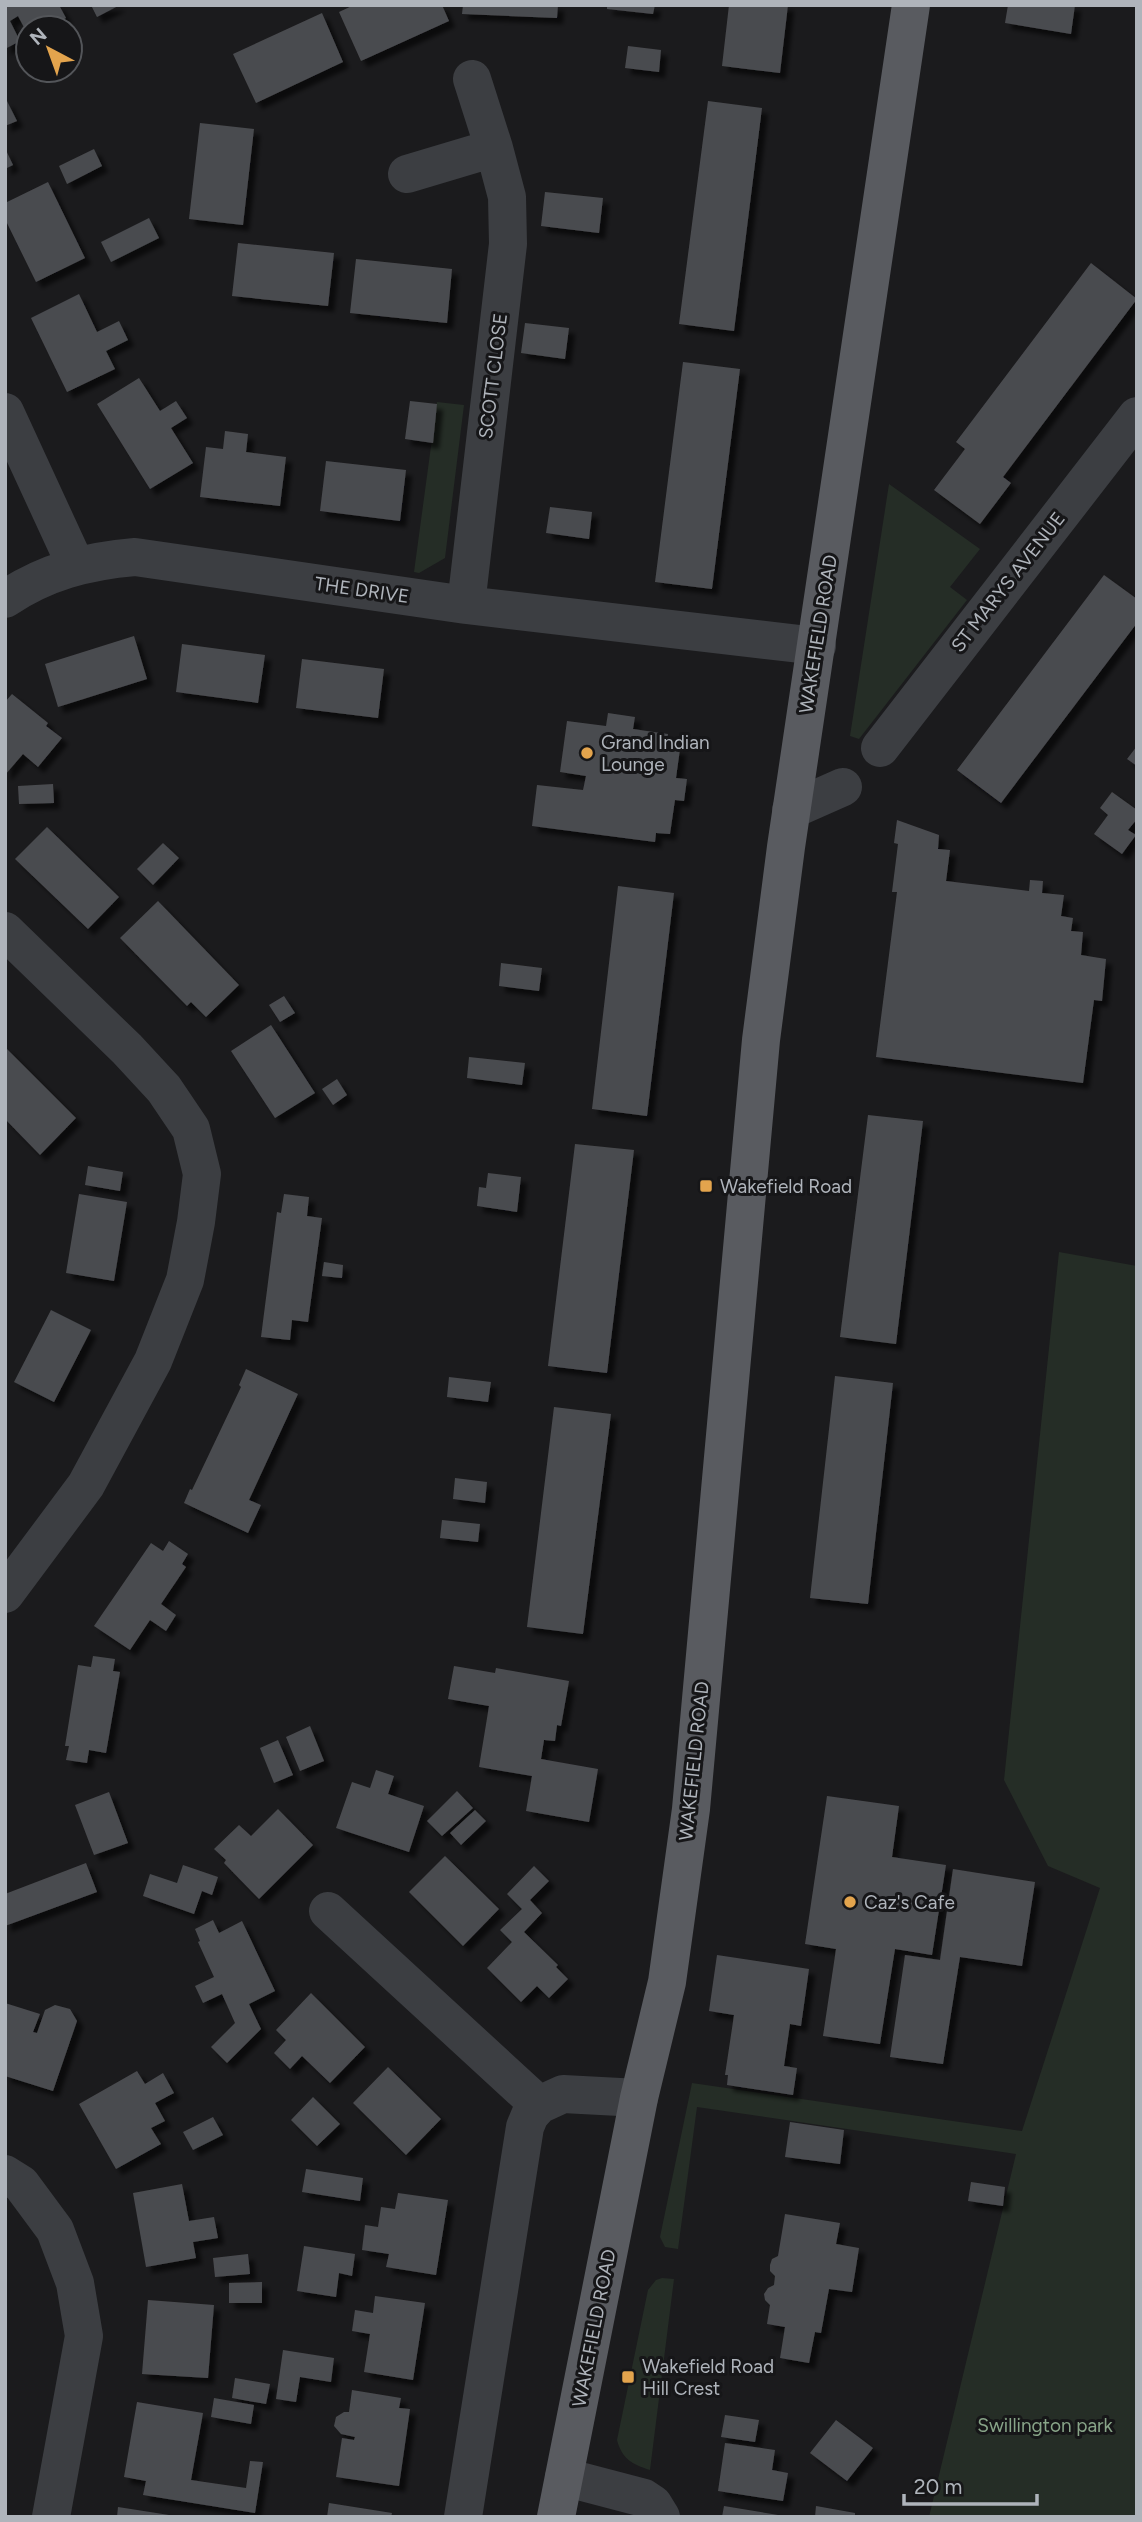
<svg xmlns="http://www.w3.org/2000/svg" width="1142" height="2522" font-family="Figtree,sans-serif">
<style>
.green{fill:#252d26}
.building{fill:#4a4b4f;filter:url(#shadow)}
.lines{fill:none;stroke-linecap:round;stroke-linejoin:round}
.minor{stroke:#3c3e42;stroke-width:38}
.major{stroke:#595b60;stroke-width:38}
.poi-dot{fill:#e3a44d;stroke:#161618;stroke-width:2.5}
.labels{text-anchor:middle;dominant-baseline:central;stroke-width:6;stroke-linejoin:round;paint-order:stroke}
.street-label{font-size:19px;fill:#afb4bb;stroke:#161618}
.poi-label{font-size:19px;fill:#afb4bb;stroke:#161618;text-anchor:start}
.park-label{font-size:19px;fill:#88a488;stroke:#161618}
</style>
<defs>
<filter id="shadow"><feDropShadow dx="6" dy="6" stdDeviation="2" flood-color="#0009"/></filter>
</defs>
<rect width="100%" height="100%" fill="#1b1b1d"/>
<path class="green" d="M437 402 464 405 445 558 419 573 414 572Z
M889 484 980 549 950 587 967 600 859 739 850 736Z
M1059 1252 1137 1266V2517H929L1016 2154 697 2107 678 2249 665 2247 660 2237 692 2083 1022 2131 1100 1888 1048 1866 1004 1780Z
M662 2278 674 2279 650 2470C632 2464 622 2459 617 2440L648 2290 656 2280Z"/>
<path class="building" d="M5 5H59L66 18 47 28H28V35L18 16 10 21 20 41 5 49Z
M91 5H120L97 17Z
M354 5H442L449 21 361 61 339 12Z
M463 5H558L557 18 462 14Z
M607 5H655L653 14 607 9Z
M729 5H788L780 73 722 66Z
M1008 5H1075L1071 34 1005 23Z
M322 13 343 62 256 103 233 54Z
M628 46 661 50 659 72 625 68Z
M7 101 17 121 5 126V102Z
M708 101 762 108 734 331 679 324Z
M200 123 254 129 243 225 189 219Z
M5 148 13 165 5 169Z
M94 149 102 166 67 184 59 166Z
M48 182 85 258 36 282 5 219V203Z
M545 192 603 198 599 233 541 226Z
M149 218 159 238 111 262 101 242Z
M238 243 334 253 328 306 232 296Z
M356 259 452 269 447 323 350 313Z
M1091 263 1137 299 1003 477 1011 483 980 524 934 490 965 449 956 442Z
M79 294 97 332 119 321 128 340 106 351 115 369 67 392 31 318Z
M525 323 569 328 565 359 521 353Z
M683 362 740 369 712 589 655 582Z
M139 378 160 411 176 401 187 418 171 428 193 463 150 489 97 404Z
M410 401 437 404 433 443 405 439Z
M225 431 248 434 246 452 286 457 280 506 200 497 206 447 223 449Z
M326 461 406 470 400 521 320 511Z
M550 507 592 512 589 539 546 533Z
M1104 575 1137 599V623L1001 803 957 770Z
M134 636 147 679 58 707 45 664Z
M182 644 265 655 258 703 176 692Z
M302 659 384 669 378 718 296 708Z
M12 694 48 723 46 726 62 738 38 767 23 754 5 775V702Z
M608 713 635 717 633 729 668 734 666 747 680 749 676 778 687 779 684 801 675 800 670 834 656 833 655 842 532 826 537 785 583 790 586 776 560 772 567 721 606 726Z
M1137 746V766L1127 759Z
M53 784 54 803 19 804 18 786Z
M1112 792 1137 810V819L1128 830 1136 835 1122 854 1094 834 1108 815 1100 808Z
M897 820 939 835 938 849 950 850 946 881 1029 891 1030 880 1043 881 1042 893 1064 895 1061 916 1073 918 1071 931 1083 932 1081 955 1106 959 1102 1001 1094 1000 1083 1083 876 1057 897 892H892L898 844 894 843Z
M47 827 119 897 88 929 15 859Z
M163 843 179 858 153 885 137 869Z
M618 886 674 893 647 1116 592 1109Z
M158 901 239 985 206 1017 191 1002 187 1006 120 938Z
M501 963 542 968 539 991 499 986Z
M284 996 295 1013 280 1022 269 1005Z
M271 1025 315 1093 275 1118 231 1051Z
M5 1047 76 1118 40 1155 5 1119Z
M469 1057 525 1063 522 1085 467 1078Z
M337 1079 347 1095 333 1105 322 1089Z
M868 1115 923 1121 896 1344 840 1337Z
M575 1144 634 1150 607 1373 548 1366Z
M88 1166 123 1172 120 1191 85 1185Z
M488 1173 521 1177 517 1212 477 1206 479 1187 486 1188Z
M79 1194 127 1202 114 1281 66 1273Z
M284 1194 309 1197 307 1216 322 1218 308 1322 292 1320 290 1340 261 1337 277 1212 281 1213Z
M324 1262 343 1265 342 1278 322 1276Z
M51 1310 91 1330 54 1402 14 1382Z
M246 1369 298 1394 249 1500 261 1505 248 1533 184 1503 190 1489 192 1490 241 1387 239 1385Z
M835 1376 893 1383 868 1604 810 1598Z
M449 1377 491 1382 488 1402 447 1397Z
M554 1407 611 1414 583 1634 527 1627Z
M455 1478 487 1482 485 1503 453 1499Z
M442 1520 480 1524 478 1542 440 1538Z
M169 1541 188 1554 182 1564 186 1567 161 1604 176 1615 166 1631 150 1620 130 1650 94 1626 151 1543 163 1551Z
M93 1656 115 1659 113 1671 120 1672 106 1753 89 1750 87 1763 66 1760 69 1746H65L78 1665 91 1667Z
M454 1666 495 1673 496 1668 569 1681 561 1726 557 1725 555 1741 544 1740 541 1759 598 1769 589 1822 526 1811 532 1776 479 1767 489 1706 448 1699Z
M310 1726 324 1761 300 1771 286 1737Z
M278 1740 293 1775 274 1783 260 1748Z
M376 1770 394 1776 388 1794 424 1806 409 1852 336 1828 352 1782 370 1788Z
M457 1791 473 1808 442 1836 427 1821Z
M109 1792 128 1843 94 1855 75 1805Z
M827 1796 899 1806 892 1857 946 1865 932 1955 895 1949 880 2044 823 2036 836 1949 805 1944Z
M278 1809 313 1845 259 1899 224 1863 226 1860 214 1849 239 1825 251 1836Z
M475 1810 486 1821 461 1845 450 1833Z
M445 1856 499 1909 463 1946 409 1892Z
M86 1863 97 1892 5 1926V1894Z
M183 1865 218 1877 212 1895 202 1891 194 1914 143 1896 150 1874 177 1883Z
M534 1866 549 1881 530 1900 542 1913 524 1932 558 1965 556 1967 568 1979 549 1998 537 1986 521 2002 487 1968 512 1942 500 1930 522 1909 507 1894Z
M953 1869 1035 1882 1022 1966 960 1957 943 2064 890 2057 905 1955 940 1960Z
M213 1920 219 1933 242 1921 275 1991 249 2004 261 2029 227 2063 211 2047 235 2023 222 1994 203 2003 195 1986 214 1977 198 1942 200 1941 195 1929Z
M717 1955 809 1969 801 2026 790 2024 784 2066 797 2068 793 2095 727 2085 728 2075H725L734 2015 709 2011Z
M311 1993 365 2047 330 2083 302 2056 290 2069 274 2053 286 2040 276 2030Z
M5 2003 40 2014 33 2032 37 2033 45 2010 55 2005 70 2009 77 2021 53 2091 5 2076Z
M388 2067 441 2119 406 2155 353 2103Z
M137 2071 145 2084 163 2073 174 2093 155 2103 165 2121 151 2128 161 2144 116 2169 79 2104Z
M313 2097 340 2124 317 2146 291 2120Z
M213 2117 223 2135 193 2150 183 2132Z
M790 2122 844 2130 840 2164 785 2157Z
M306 2169 363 2178 360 2201 302 2192Z
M971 2182 1005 2187 1003 2206 968 2201Z
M182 2184 189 2221 214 2217 218 2238 193 2242 196 2258 146 2267 133 2193Z
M398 2193 448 2200 436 2275 386 2267 389 2254 362 2250 365 2225 378 2227 381 2207 395 2209Z
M785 2214 840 2223 836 2244 859 2248 852 2292 829 2289 821 2333 815 2332 809 2363 780 2358 785 2327 767 2324 770 2305 765 2300 764 2294 768 2288 774 2285 775 2276 770 2271V2265L772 2259 778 2256Z
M304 2246 355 2254 352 2276 339 2273 336 2297 297 2291Z
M248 2254 250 2274 215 2277 213 2258Z
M262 2282V2303H229V2283Z
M375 2296 425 2303 413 2380 364 2372 370 2334 352 2331 355 2310 373 2313Z
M148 2300 214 2305 208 2378 142 2374Z
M283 2350 334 2358 331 2382 300 2377 296 2402 276 2399Z
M235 2378 270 2384 266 2404 232 2398Z
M352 2390 401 2398 399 2408 410 2409 399 2486 336 2477 342 2438 354 2440 355 2437 341 2434 334 2426 336 2417 344 2412H349Z
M214 2398 254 2405 251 2424 211 2417Z
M137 2402 203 2413 191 2480 246 2488 250 2461 263 2462 255 2513 143 2495 146 2481 124 2477Z
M725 2415 759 2420 755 2442 721 2437Z
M836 2420 873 2448 847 2481 810 2453Z
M725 2443 775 2450 772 2470 788 2473 783 2501 718 2491Z
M329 2503 392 2513 391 2517H327Z
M724 2506 778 2515V2517H722Z
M816 2506 855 2513V2517H815Z
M118 2507 169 2515V2517H117Z"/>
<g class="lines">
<path class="minor" d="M407 174 494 148
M5 412 76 566
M5 599C45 572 87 561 135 557L466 605 817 646
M466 605 508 244 507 197 494 148 472 79
M880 748 1137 416
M791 810 843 787
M5 931 127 1049 164 1089 191 1129 202 1174 196 1222 185 1280 153 1361 86 1485 5 1594
M328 1911 539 2105 563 2094 639 2098
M5 2174 21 2184 55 2230 75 2283 84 2336 51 2517
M564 2477 644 2498 653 2504 661 2517
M463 2517 525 2127 530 2115 539 2105"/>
<path class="major" d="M556 2517 639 2098 667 1982 691 1809 761 1040 786 847 911 5"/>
</g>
<g class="poi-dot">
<circle cx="587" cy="753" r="7"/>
<rect x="699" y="1179" width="14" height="14" rx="3.5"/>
<circle cx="850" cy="1902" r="7"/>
<rect x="621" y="2370" width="14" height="14" rx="3.5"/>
</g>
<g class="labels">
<g class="street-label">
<text transform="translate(493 376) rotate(-83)">SCOTT CLOSE</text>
<text transform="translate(1008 582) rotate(-52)">ST MARYS AVENUE</text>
<text transform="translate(362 590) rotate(8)">THE DRIVE</text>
<text transform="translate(818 634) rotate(-81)">WAKEFIELD ROAD</text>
<text transform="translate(694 1761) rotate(-84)">WAKEFIELD ROAD</text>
<text transform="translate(594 2328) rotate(-79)">WAKEFIELD ROAD</text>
</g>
<g class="poi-label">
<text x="601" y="742">Grand Indian<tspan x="601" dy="22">Lounge</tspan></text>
<text x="720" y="1186">Wakefield Road</text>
<text x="864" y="1902">Caz's Cafe</text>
<text x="642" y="2366">Wakefield Road<tspan x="642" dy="22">Hill Crest</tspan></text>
</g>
<g class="park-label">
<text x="1045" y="2425">Swillington park</text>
</g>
</g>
<rect width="1142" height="2522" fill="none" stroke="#afb4bb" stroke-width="14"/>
<g transform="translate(49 49) rotate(319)"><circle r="33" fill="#161618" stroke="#535559" stroke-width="2"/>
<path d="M0-5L12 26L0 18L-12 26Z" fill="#e3a44d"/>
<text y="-10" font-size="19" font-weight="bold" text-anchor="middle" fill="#afb4bb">N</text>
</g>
<path d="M904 2494v10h133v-10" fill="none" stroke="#afb4bb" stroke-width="3.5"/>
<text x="914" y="2494" font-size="21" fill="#afb4bb" stroke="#161618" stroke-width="5" paint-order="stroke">20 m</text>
</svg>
